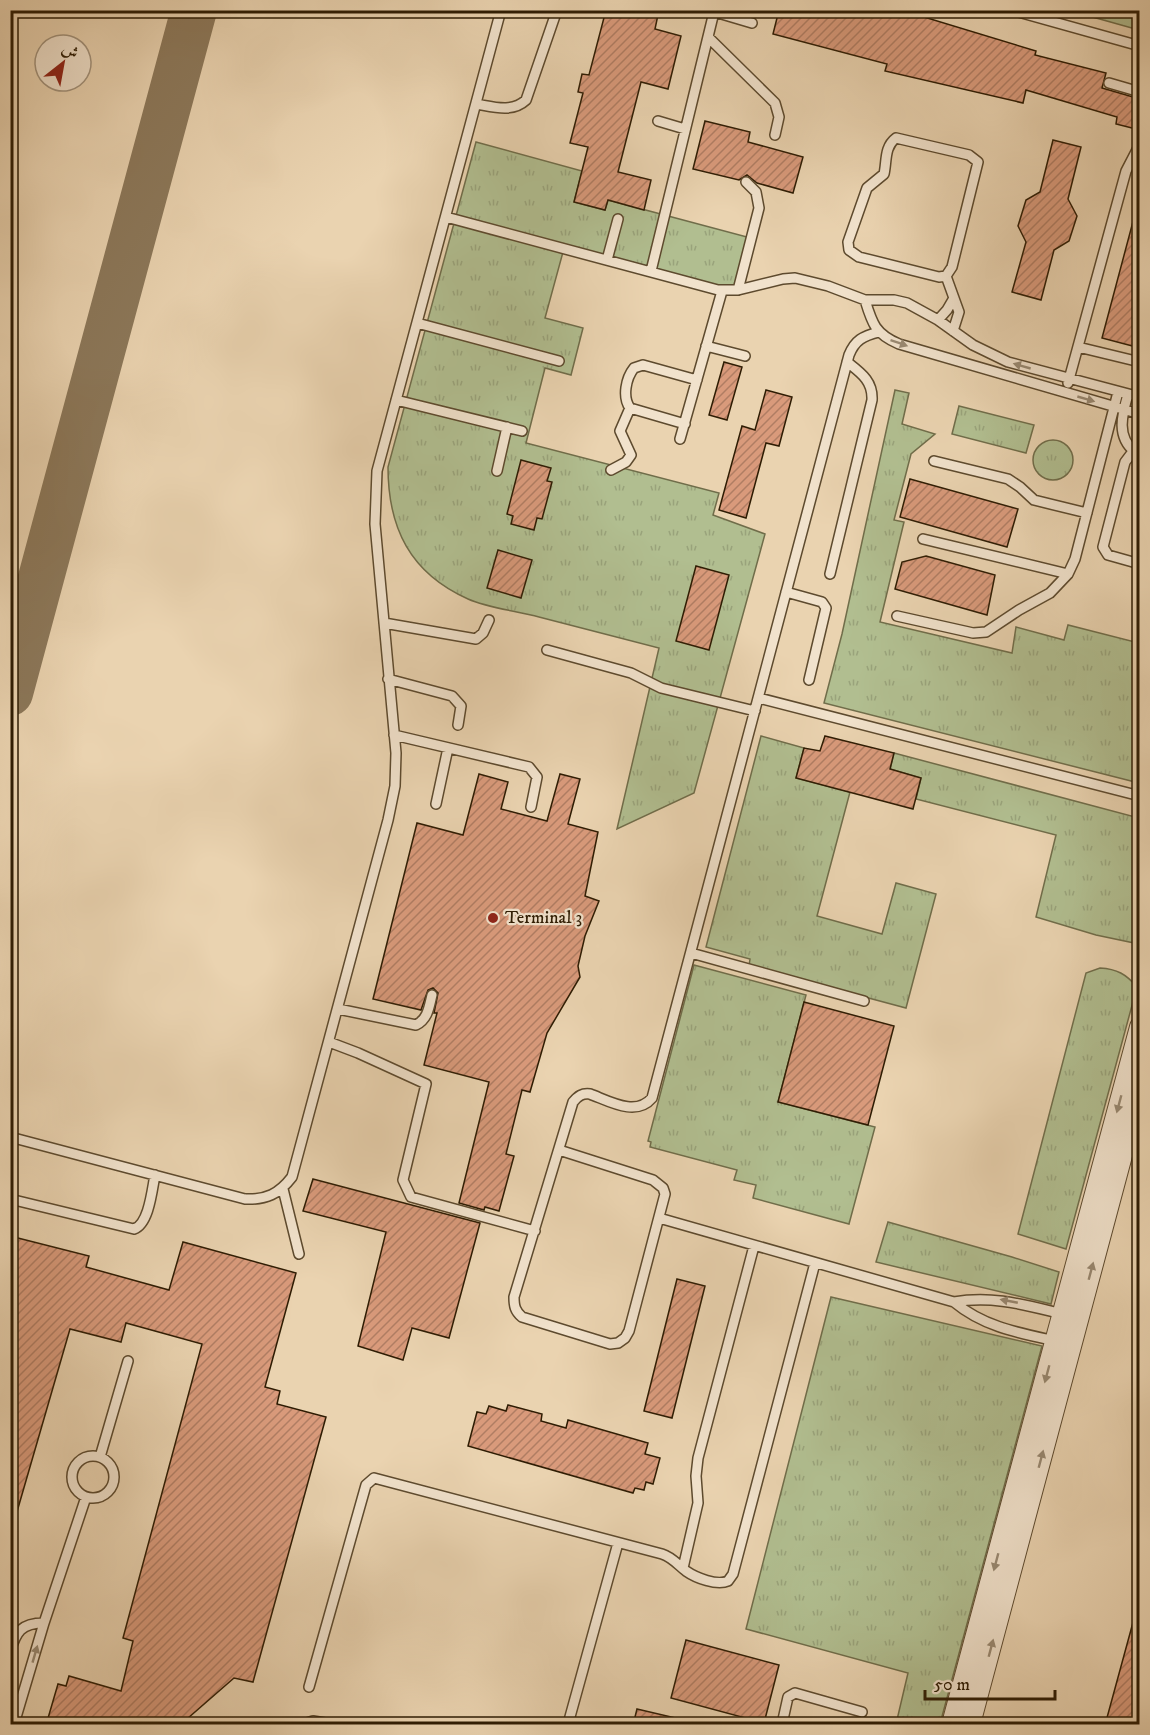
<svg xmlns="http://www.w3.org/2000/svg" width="1150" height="1735" font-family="'IM FELL DW Pica',Amiri,serif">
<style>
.grass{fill:url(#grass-tufts);stroke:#706d4a;stroke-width:1.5}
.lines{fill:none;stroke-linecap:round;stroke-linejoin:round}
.taxiway{stroke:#8c785a;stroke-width:46}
.building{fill:url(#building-hatch);stroke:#2e1c03;stroke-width:1.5}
.service-casing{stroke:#5d4a2e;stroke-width:12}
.minor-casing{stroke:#5d4a2e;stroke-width:22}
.service{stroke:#f1e2cc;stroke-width:9}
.minor{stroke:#f1e2cc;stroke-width:20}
.oneway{fill:#998972}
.poi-dot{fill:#8f2418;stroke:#f1e2cc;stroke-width:2}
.labels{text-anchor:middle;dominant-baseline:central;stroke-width:4.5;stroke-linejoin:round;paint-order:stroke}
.poi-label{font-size:18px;fill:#2e1c03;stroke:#f1e2cc;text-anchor:start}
</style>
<defs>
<pattern id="grass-tufts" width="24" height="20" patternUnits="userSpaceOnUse" patternTransform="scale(1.5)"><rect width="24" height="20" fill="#b1be90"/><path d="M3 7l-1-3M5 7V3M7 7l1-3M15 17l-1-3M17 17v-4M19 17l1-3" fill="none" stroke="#99a37b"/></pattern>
<pattern id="building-hatch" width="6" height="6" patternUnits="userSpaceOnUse" patternTransform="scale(1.5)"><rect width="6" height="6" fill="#d99a7b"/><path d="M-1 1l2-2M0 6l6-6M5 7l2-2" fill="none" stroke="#b07d63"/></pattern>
</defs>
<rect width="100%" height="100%" fill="#ead3b0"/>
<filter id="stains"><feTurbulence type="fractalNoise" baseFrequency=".00333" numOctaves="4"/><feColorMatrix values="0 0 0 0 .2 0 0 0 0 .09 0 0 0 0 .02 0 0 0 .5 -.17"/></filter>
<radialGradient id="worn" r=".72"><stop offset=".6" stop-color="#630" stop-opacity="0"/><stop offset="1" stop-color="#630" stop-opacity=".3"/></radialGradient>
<path class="grass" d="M1071 11H1139V30Z
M476 142 582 171 574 202 605 210 608 200 747 237 732 295 563 252 545 318 583 328 571 375 545 368 526 443 719 493 713 515 765 534 694 793 617 829 659 648C619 638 579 627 539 617 517 611 488 608 468 599 410 573 388 528 388 467Z
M895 390 909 393 902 424 935 434 911 454 894 520 904 522 880 622 1012 653 1016 627 1064 640 1068 625 1139 643V783L824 703 842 634Z
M959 406 1034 425 1026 453 952 434Z
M1033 460a20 20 0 1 1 40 0a20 20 0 1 1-40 0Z
M761 736 804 748 796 778 850 792 817 916 882 934 896 883 936 894 906 1008 749 966 750 959 706 947Z
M894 753 1139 818V944L1096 935 1036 917 1056 835 916 799 921 778 890 769Z
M694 965 806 995 778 1102 875 1127 849 1224 753 1198 756 1185 734 1180 737 1170 650 1147 651 1142 648 1141Z
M1100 968C1117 969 1126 974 1137 987L1066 1249 1018 1234 1086 973Z
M888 1222 1012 1257 1059 1272 1051 1304 876 1262Z
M831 1297 1042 1346 940 1724H896L908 1673 746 1629Z"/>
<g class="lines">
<path class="taxiway" d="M10 693 194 10"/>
</g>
<path class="building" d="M606 10H659L655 29 681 36 668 89 641 82 618 172 651 180 644 210 608 200 605 210 574 202 588 147 570 143 583 93 578 92 582 74 589 75Z
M779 10H901L1036 51 1035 55 1106 73 1102 88 1140 99V130L1116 124 1117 117 1026 90 1023 103 885 71 887 64 773 34Z
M705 121 750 132 748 142 803 157 793 193 757 183 747 175 739 180 693 169Z
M1053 140 1081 147 1068 199 1077 216 1069 241 1054 250 1041 300 1012 292 1026 242 1018 226 1026 200 1040 192Z
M1135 214H1140V348L1102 338Z
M724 362 742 367 727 420 709 415Z
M766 390 792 397 779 446 766 443 746 518 719 510 742 426 755 430Z
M521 460 551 468 547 481 552 482 542 519 537 518 534 530 511 524 513 516 507 514Z
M910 479 1018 509 1007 547 900 517Z
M498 550 532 560 521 598 487 588Z
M926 556 995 575 987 615 895 589 902 562Z
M696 566 729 575 709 650 676 641Z
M825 736 894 753 890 769 921 778 913 809 796 778 804 748 820 751Z
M479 774 508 782 501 809 547 821 560 774 580 779 568 824 598 832 585 896 599 901 585 936 578 966 580 977 547 1033 530 1092 522 1090 506 1154 514 1156 499 1211 485 1207 484 1210 459 1203 489 1082 424 1065 437 1013H434L438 993 433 988 428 990 421 1010 373 999 417 823 463 835Z
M804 1002 894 1026 868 1125 778 1102Z
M313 1179 480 1223 449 1338 412 1328 403 1360 358 1346 386 1232 303 1211Z
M10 1236 89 1256 86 1267 169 1290 183 1242 296 1273 265 1387 280 1391 277 1404 326 1417 253 1682 234 1678 180 1725H46L58 1684 66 1686 69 1676 121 1691 133 1641 123 1638 202 1344 126 1323 121 1342 70 1329 14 1522 10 1521Z
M677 1279 705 1286 672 1418 644 1411Z
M508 1405 542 1414 541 1421 566 1428 568 1420 648 1443 645 1454 660 1458 653 1484 646 1482 644 1490 635 1488 633 1493 468 1446 477 1412 486 1414 489 1406 506 1411Z
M1135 1615H1140V1725H1105Z
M686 1640 779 1665 764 1723 671 1698Z
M637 1709 680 1719 679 1725H633Z"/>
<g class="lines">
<g class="service-casing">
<path id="service" d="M708 10 752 23
M1011 10 1140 46
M708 37 775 103 779 117 775 135
M1109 83 1140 92
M476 104C494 107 512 113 526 100L557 10
M658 121 685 129
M896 138 969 155 978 162 952 267 946 276 939 277 859 257 849 250 848 242 867 188 884 174C887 161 884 147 896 138Z
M446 217 718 290H738L783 279 795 278 828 286 865 300H894L907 303 938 320 973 345 1008 362 1140 397
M607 260 618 219
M651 271 714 12
M946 276 959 312 953 331
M738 290 759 208 756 192 746 182
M865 300C872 323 875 334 899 344L1140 414
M938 320 947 310 954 298
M417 323 559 361
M706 346 745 356
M1078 347 1140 362
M1068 383 1126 171 1140 144
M1128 394C1122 415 1116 437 1135 452
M396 400 522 431
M685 424 630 408C622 397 626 378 634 368L643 365 697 380
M680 439 722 291
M1140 452 1131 454 1125 462 1103 547 1108 555 1140 564
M934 461 1008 479 1020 487 1034 500 1087 513
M611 470 626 462 631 455 620 431 630 408
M497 471 507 427
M923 539 1068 574
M830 574 872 400C873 381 861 373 847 362
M786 592 822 602 826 608 809 680
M897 616 973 633 986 632 1019 610 1050 593 1068 574 1075 559 1118 392
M384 623 476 639 483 633 489 620
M547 650 631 673 661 688 755 711
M388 679 452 696 461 706 458 725
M759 698 1140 796
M394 735 529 767 537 777 531 807
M436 804 448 748
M691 953 864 1001
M338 1009 416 1025C428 1019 429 1007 432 995
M329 1042 358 1053 426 1084 403 1180 411 1197 535 1231
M10 1137 245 1199C266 1200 279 1194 292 1177L388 820 395 786 396 753 375 524 377 471 501 10
M559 1150 653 1180 663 1188 665 1194 629 1331 625 1338 618 1343 610 1344 522 1317C515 1311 514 1306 514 1297L573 1102C578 1096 582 1093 590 1094 609 1101 636 1117 652 1098L849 355C855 340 863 336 879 332
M283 1189 299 1254
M10 1199 134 1229C149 1224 152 1190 155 1175
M659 1218 954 1302C984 1327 1019 1333 1056 1341
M954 1302C992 1295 1025 1305 1063 1314
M72 1477a21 21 0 1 1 42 0a21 21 0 1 1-42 0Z
M100 1457 128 1361
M683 1568 698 1503 696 1476 698 1458 754 1246
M10 1652C16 1632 21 1623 44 1623
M309 1687 366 1485 374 1478 662 1554C672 1557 678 1565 686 1571 696 1578 717 1586 728 1581L733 1574 815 1263
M14 1724 44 1623 86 1497
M304 1724 313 1721 331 1724
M568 1724 618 1543
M782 1724 788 1697 795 1693 862 1712"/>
</g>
<g class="minor-casing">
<path id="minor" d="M952 1724 1140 1027
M970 1724 1140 1088"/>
</g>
<use href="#service" class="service"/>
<use href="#minor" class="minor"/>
</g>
<defs><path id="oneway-solid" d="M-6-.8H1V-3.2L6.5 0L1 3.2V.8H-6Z" transform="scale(1.5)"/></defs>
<g class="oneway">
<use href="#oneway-solid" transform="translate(899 343) rotate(19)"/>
<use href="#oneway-solid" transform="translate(1022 366) rotate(-164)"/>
<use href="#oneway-solid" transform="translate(1086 399) rotate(16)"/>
<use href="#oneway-solid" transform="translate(1119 1104) rotate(105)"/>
<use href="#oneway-solid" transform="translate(1091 1271) rotate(-75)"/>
<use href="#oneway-solid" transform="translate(1009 1301) rotate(-169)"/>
<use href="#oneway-solid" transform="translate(1047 1374) rotate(105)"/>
<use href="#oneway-solid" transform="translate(1041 1459) rotate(-75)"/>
<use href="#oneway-solid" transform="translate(996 1562) rotate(105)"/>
<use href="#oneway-solid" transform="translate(991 1648) rotate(-75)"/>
<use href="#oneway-solid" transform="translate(35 1654) rotate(-74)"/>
</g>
<circle class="poi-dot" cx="493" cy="918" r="6"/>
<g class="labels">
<g class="poi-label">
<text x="505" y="918">Terminal 3</text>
</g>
</g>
<rect width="1150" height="1735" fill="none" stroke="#ead3b0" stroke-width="36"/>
<rect x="12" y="12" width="1126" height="1711" fill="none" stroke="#2e1c03" stroke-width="3"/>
<rect x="18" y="18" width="1114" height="1699" fill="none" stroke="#2e1c03" stroke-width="1.5"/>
<g transform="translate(63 63) rotate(31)"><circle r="28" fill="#f1e2cc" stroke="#a3937c" stroke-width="1.5"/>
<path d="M0-4.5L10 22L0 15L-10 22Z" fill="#8f2418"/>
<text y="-9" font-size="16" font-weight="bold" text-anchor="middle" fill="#2e1c03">ش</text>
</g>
<path d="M925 1690v9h130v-9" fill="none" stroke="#2e1c03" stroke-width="3"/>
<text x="934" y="1690" font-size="18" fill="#2e1c03" stroke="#f1e2cc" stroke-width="4.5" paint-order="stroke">50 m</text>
<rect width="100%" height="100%" filter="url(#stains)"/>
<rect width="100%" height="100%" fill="url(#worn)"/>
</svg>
